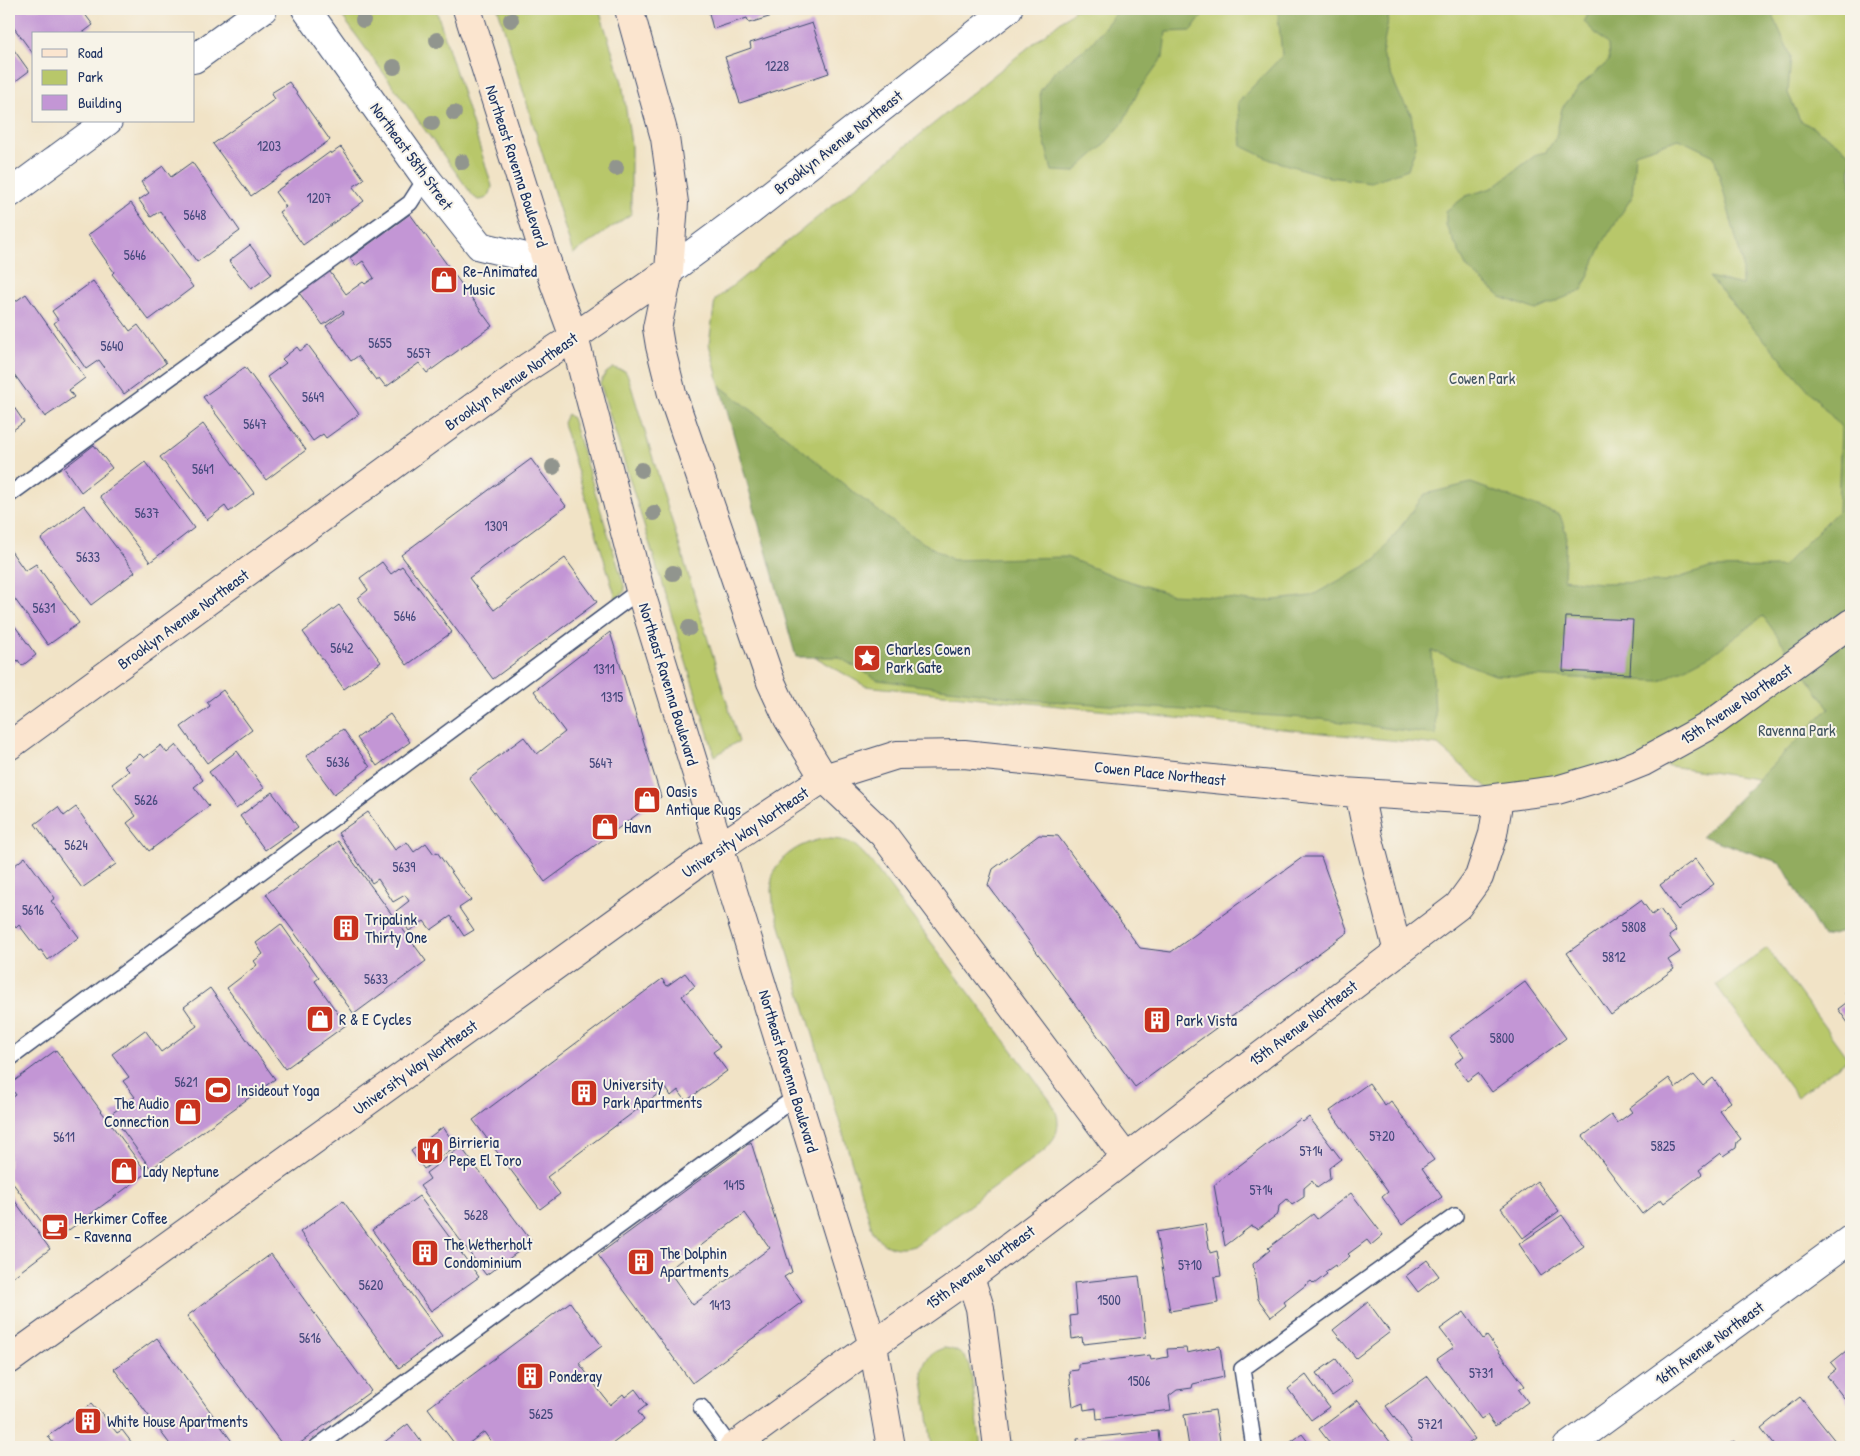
<svg xmlns="http://www.w3.org/2000/svg" width="1860" height="1456" font-family="'Patrick Hand',sans-serif">
<style>
.green{fill:#b8c76a;stroke:#6a7b64}
.forest{fill:#92ac5e;stroke:#566e5e}
.building{fill:#c396d5;fill-rule:evenodd}
.lines{fill:none;stroke-linecap:round;stroke-linejoin:round}
.lane-casing{stroke:#3b4a6e;stroke-width:18}
.street-casing{stroke:#3b4a6e;stroke-width:30}
.secondary-casing{stroke:#3b4a6e;stroke-width:30}
.lane{stroke:#fff;stroke-width:15}
.street{stroke:#fff;stroke-width:28}
.secondary{stroke:#fbe5cf;stroke-width:28}
.tree{fill:#91958e}
.labels{text-anchor:middle;dominant-baseline:central;stroke-width:4;stroke-linejoin:round;paint-order:stroke}
.number-label{font-size:14px;fill:#45497c}
.street-label{font-size:16px;fill:#1b2f5e;stroke:#f7f3e8}
.poi-label{font-size:16px;fill:#1b2f5e;stroke:#f7f3e8;text-anchor:start}
.park-label{font-size:16px;fill:#425561;stroke:#f7f3e8}
</style>
<rect width="100%" height="100%" fill="#f7f3e8"/>
<filter id="ink" filterUnits="userSpaceOnUse"><feTurbulence type="fractalNoise" baseFrequency=".02" numOctaves="2"/><feDisplacementMap in="SourceGraphic" scale="10" xChannelSelector="R" yChannelSelector="G"/><feConvolveMatrix kernelMatrix="1 2 1 2 8 2 1 2 1" color-interpolation-filters="sRGB"/></filter>
<filter id="wash" filterUnits="userSpaceOnUse"><feTurbulence type="fractalNoise" baseFrequency=".0096" numOctaves="4" result="noise"/><feDisplacementMap in="SourceGraphic" scale="20" xChannelSelector="R" yChannelSelector="G"/><feGaussianBlur stdDeviation="1.12" result="paint"/><feColorMatrix in="noise" values="0 0 0 0 0 0 0 0 0 0 0 0 0 0 0 0 0 1.4 0 .05"/><feComposite in="paint" operator="in"/></filter>
<g filter="url(#wash)">
<rect width="100%" height="100%" fill="#f1e3c6"/>
<path class="green" d="M337 9H436L492 186C491 194 488 200 478 200L473 196Z
M498 9H599L622 82 631 144V214L573 254Z
M1076 9H1851V793L1643 762 1499 798 1438 745 865 686 812 655 720 386 709 344 715 300Z
M613 368 625 371 628 376 739 742 735 743 715 756 600 383 606 373Z
M567 414 572 418 624 585 625 591 616 599 563 423Z
M822 839C849 839 853 841 871 862L1049 1099C1062 1117 1061 1134 1045 1150L914 1246C897 1251 883 1247 873 1232L773 903C773 894 770 882 773 875 780 854 803 843 822 839Z
M1767 948 1848 1059 1797 1097 1716 985Z
M944 1348C956 1349 964 1354 970 1365L981 1447H932L922 1372C925 1358 931 1352 944 1348Z"/>
<path class="forest" d="M1119 9H1214L1206 11 1191 31 1166 32 1163 57 1139 90 1122 124 1102 147 1074 172 1052 171 1042 131 1040 91 1055 71 1091 44Z
M1279 9H1393L1389 15 1382 54 1401 98 1411 114 1416 146 1408 169 1371 182 1329 177 1271 160 1242 146 1238 102 1282 56 1278 13Z
M1591 9H1770L1791 56 1788 93 1800 120 1828 137 1851 154V930L1823 937 1781 863 1702 836 1829 708 1763 616 1714 653 1660 681 1495 675 1432 651 1436 735 1320 719 1034 700 878 680 838 657H796L720 386 788 438 852 491 910 535 953 560 1066 557 1116 577 1171 594 1209 596 1257 602 1311 596 1376 560 1425 494 1471 483 1560 515 1566 533 1564 579 1600 583 1665 582 1710 568 1782 567 1838 511 1841 427 1709 277 1742 285V261L1714 156 1679 139 1635 153 1632 197 1603 242 1582 290 1536 310 1501 297 1467 268 1446 225V211L1466 196 1492 188 1537 154 1546 152 1556 137 1562 108 1581 85 1609 61 1608 45 1584 22Z"/>
<g id="blocks">
<path class="building" d="M9 9H81L93 25 81 34H34V55L9 21Z
M708 9H788L789 11 749 23 747 18 713 29Z
M812 23 829 73 740 103 725 57 751 48 750 43Z
M9 43 29 71 9 86Z
M289 82 330 140 251 196 213 144 275 99 271 93Z
M341 147 364 179 353 187 364 201 303 245 279 212 286 207 275 192 330 152 331 154Z
M192 162 240 231 197 262 160 211 151 217 139 200 149 193 141 182 163 166 171 177Z
M131 203 193 287 149 320 112 274 114 272 88 235Z
M410 214 492 326 427 373 419 363 386 387 379 378 376 380 358 356 351 361 326 326 344 313 343 311 323 325 297 290 327 268 346 294 363 282 365 284 374 278 363 261 356 266 350 258Z
M250 245 272 274 251 289 229 261Z
M93 281 130 331 138 325 166 363 124 394 99 360 86 369 54 323 58 320 52 311Z
M26 294 85 378 69 390 74 397 45 417 9 367V306Z
M308 345 359 414 326 438 323 434 313 441 267 377 286 363 282 359 297 347 300 351Z
M245 367 306 450 266 480 203 397Z
M9 400 24 422 9 433Z
M203 424 254 493 229 512 225 506 207 520 160 457Z
M94 445 112 468 81 492 64 468Z
M531 459 566 506 469 578 494 610 565 558 597 602 493 679 401 555Z
M145 462 194 528 150 562 100 496Z
M84 505 135 572 91 605 41 539Z
M11 551 25 571 36 564 79 623 48 645 9 591V552Z
M382 562 391 574 402 566 452 632 407 665 358 598 368 590 360 578Z
M339 605 381 662 344 689 303 632Z
M1566 617 1633 620 1630 674 1563 671Z
M9 618 36 655 22 666 18 660 9 667Z
M610 632 661 797 545 882 469 778 524 737 537 754 565 732 534 691Z
M223 690 252 730 207 763 181 727 210 706 207 702Z
M390 714 410 742 377 766 357 738Z
M343 729 370 767 334 794 306 756Z
M161 745 167 753 176 745 203 780 194 787 209 806 149 851 127 823 136 816 112 784 129 771 124 766 140 754 144 758Z
M237 751 264 788 236 809 209 772Z
M272 792 298 827 265 850 240 816Z
M58 807 64 816 76 807 116 864 82 888 35 824Z
M368 812 395 850 407 842 414 852 426 843 434 854 437 852 471 900 459 908 474 930 464 936 451 916 431 930 424 921 409 931 396 911 409 901 405 895 393 902 378 879 372 883 338 833Z
M1039 835 1058 836 1140 948 1171 952 1303 857H1321L1348 932 1135 1087 988 885 993 869Z
M338 841 426 961 354 1014 266 894Z
M25 857 55 898 51 901 79 937 48 960 41 950 39 951 19 925 16 928 9 918V870Z
M1695 859 1714 884 1678 910 1660 885Z
M1641 900 1652 915 1660 909 1676 931 1669 936 1680 952 1668 960 1674 969 1611 1015 1567 953Z
M281 924 319 978 315 981 346 1025 285 1069 227 988 257 965 254 961 263 954 256 943Z
M685 973 695 986 682 996 720 1047 713 1052 727 1071 686 1101 678 1090 671 1096 666 1088 547 1177 560 1194 540 1209 473 1120 662 979 667 986Z
M1525 982 1566 1038 1492 1092 1478 1073 1467 1081 1455 1063 1464 1057 1450 1037Z
M1851 986V1027L1838 1009 1850 1000 1844 992Z
M210 988 275 1079 151 1169 111 1114 135 1097 123 1081 129 1077 112 1054 145 1030 161 1052 197 1026 184 1007Z
M56 1050 147 1173 55 1240 9 1178V1100L16 1095 9 1085Z
M1694 1075 1703 1086 1713 1078 1730 1102 1719 1110 1741 1139 1737 1142 1736 1148 1724 1156 1721 1153 1699 1170 1702 1174 1664 1203 1661 1199 1642 1214 1583 1136 1611 1115 1617 1123 1632 1112 1629 1108 1669 1078 1676 1088Z
M1369 1083 1385 1106 1391 1101 1434 1160 1422 1168 1442 1197 1402 1225 1382 1197 1388 1192 1330 1111Z
M1309 1117 1341 1159 1329 1168 1330 1179 1317 1188 1312 1181 1304 1188V1197L1292 1205 1287 1199 1279 1206 1278 1214 1258 1229 1251 1226 1225 1246 1214 1185 1300 1119 1303 1122Z
M443 1127 456 1146 424 1169 411 1151Z
M751 1142 792 1272 784 1277 802 1302 692 1383 598 1255ZM745 1213 770 1248 693 1305 668 1270Z
M461 1147 532 1242 486 1275 420 1186 430 1179 426 1173Z
M1537 1181 1559 1211 1523 1238 1501 1208Z
M9 1193 50 1249 9 1280Z
M1351 1193 1383 1235 1371 1245 1367 1240 1348 1254 1350 1256 1336 1267 1335 1265 1325 1272 1327 1274 1314 1284 1311 1281 1284 1302 1286 1305 1271 1317 1258 1299 1253 1264 1270 1250 1268 1248 1313 1214 1317 1219Z
M419 1196 479 1277 431 1311 372 1230Z
M343 1201 442 1336 399 1368 300 1232Z
M1562 1215 1584 1246 1541 1276 1519 1244Z
M1205 1224 1210 1253 1217 1251 1221 1276 1214 1277 1218 1303 1170 1311 1156 1232Z
M271 1254 371 1391 295 1447H284L187 1316Z
M1427 1260 1439 1276 1418 1292 1406 1276Z
M1139 1276 1146 1337 1083 1344 1082 1337 1072 1339 1070 1316 1077 1315 1074 1283Z
M570 1302 602 1346 579 1363 610 1405 623 1394 625 1397 635 1389 647 1405 638 1412 644 1420 608 1447H495L484 1432 464 1447H457L428 1408Z
M1368 1302 1390 1332 1356 1358 1333 1330Z
M1464 1312 1483 1339 1487 1336 1525 1386 1519 1390 1528 1402 1495 1426 1487 1415 1481 1419 1437 1359 1454 1347 1440 1329Z
M157 1338 236 1447H172L114 1369Z
M1220 1346 1224 1377 1193 1384 1192 1388 1177 1390 1169 1396 1171 1410 1097 1419 1096 1408 1084 1410 1083 1403 1073 1407 1069 1371 1078 1370V1364L1150 1355 1151 1360 1168 1357 1167 1349 1186 1348 1187 1353Z
M1851 1347V1407L1827 1376 1836 1369 1831 1363Z
M1336 1359 1352 1382 1332 1396 1316 1373Z
M1306 1375 1329 1407 1311 1420 1288 1389Z
M1428 1376 1475 1439 1464 1447H1416L1386 1406Z
M1800 1397 1840 1447H1776L1761 1428Z
M1358 1400 1394 1447H1333L1319 1429Z
M91 1404 97 1411 99 1410 117 1433 122 1430 135 1447H47L53 1443 48 1436Z
M1215 1410 1221 1447H1189L1184 1415Z
M408 1424 425 1447H378Z
M1158 1431 1160 1447H1078L1077 1439Z
M1302 1434 1312 1447H1284Z
M1734 1441 1739 1447H1725Z"/>
</g>
</g>
<g filter="url(#ink)">
<use href="#blocks" fill-opacity="0" stroke="#3b4a6e" stroke-width="1"/>
<g class="lines">
<g class="lane-casing">
<path id="lane" d="M9 495 410 203 426 178
M9 1059 640 590
M701 1407 730 1447
M317 1447 797 1096
M1254 1447 1242 1369 1455 1216"/>
</g>
<g class="street-casing">
<path id="street" d="M306 9 426 178 480 246 547 262
M194 59 263 9
M9 194 108 121
M669 271 750 211 1008 9
M1567 1447 1851 1239"/>
</g>
<g class="secondary-casing">
<path id="secondary" d="M467 9 548 266 574 337 640 590 873 1345 891 1447
M629 9 665 138 674 203 669 271 657 328 660 346 672 394 771 682 788 719 824 778 883 834 1126 1158
M9 746 528 367 574 337 669 271
M1359 793 1368 836 1398 952
M970 1277 980 1308 998 1447
M9 1360 720 847 824 778 897 755 964 754 1343 792 1479 800 1557 790 1618 772 1643 762 1707 727 1851 623
M733 1447 873 1345 970 1277 1458 906 1479 877 1493 834 1499 798"/>
</g>
<use href="#lane" class="lane"/>
<use href="#street" class="street"/>
<use href="#secondary" class="secondary"/>
</g>
<g class="tree">
<circle cx="363" cy="20" r="8"/>
<circle cx="511" cy="20" r="8"/>
<circle cx="437" cy="40" r="8"/>
<circle cx="394" cy="67" r="8"/>
<circle cx="454" cy="113" r="8"/>
<circle cx="432" cy="123" r="8"/>
<circle cx="462" cy="162" r="8"/>
<circle cx="616" cy="168" r="8"/>
<circle cx="553" cy="467" r="8"/>
<circle cx="641" cy="470" r="8"/>
<circle cx="654" cy="513" r="8"/>
<circle cx="673" cy="573" r="8"/>
<circle cx="689" cy="628" r="8"/>
</g>
</g>
<defs>
<g id="shop-square" transform="scale(1.4375)"><rect x="-9" y="-9" width="18" height="18" rx="4" fill="#c8321e" stroke="#f7f3e8"/><path d="M-5-2.5h2.3a2.7 3.5 0 0 1 5.4 0H5L5.5 6h-11ZM-1.5-2.5h3a1.5 2.3 0 0 0-3 0Z" fill="#fff"/></g>
<g id="sight-square" transform="scale(1.4375)"><rect x="-9" y="-9" width="18" height="18" rx="4" fill="#c8321e" stroke="#f7f3e8"/><path d="M0-6L1.8-2.2L6-1.7L2.9 1.2L3.7 5.4L0 3.3L-3.7 5.4L-2.9 1.2L-6-1.7L-1.8-2.2Z" fill="#fff"/></g>
<g id="building-square" transform="scale(1.4375)"><rect x="-9" y="-9" width="18" height="18" rx="4" fill="#c8321e" stroke="#f7f3e8"/><path d="M-4-6H4V6H1V3H-1V6H-4ZM-2.5-4.3h1.7v1.8h-1.7ZM.8-4.3h1.7v1.8H.8ZM-2.5-1h1.7V.8h-1.7ZM.8-1h1.7V.8H.8Z" fill="#fff"/></g>
<g id="stadium-square" transform="scale(1.4375)"><rect x="-9" y="-9" width="18" height="18" rx="4" fill="#c8321e" stroke="#f7f3e8"/><path d="M0-5a6.5 5 0 1 0 0 10a6.5 5 0 1 0 0-10ZM-3.5-1.8h7v3.6h-7Z" fill="#fff"/></g>
<g id="restaurant-square" transform="scale(1.4375)"><rect x="-9" y="-9" width="18" height="18" rx="4" fill="#c8321e" stroke="#f7f3e8"/><path d="M-5-6h1v4h1v-4h1v4h1v-4h1v5L-1.5 .5V6h-2V.5L-5-1ZM5-6V6H3V1.5H1.5Q1.5-4 5-6Z" fill="#fff"/></g>
<g id="cafe-square" transform="scale(1.4375)"><rect x="-9" y="-9" width="18" height="18" rx="4" fill="#c8321e" stroke="#f7f3e8"/><path d="M-5.5-4.5H6V0H3Q3 3.5 0 3.5H-2.5Q-5.5 3.5-5.5 0ZM3-3.2v2h1.7v-2ZM-6 4.5H4V6H-6Z" fill="#fff"/></g>
</defs>
<g fill-rule="evenodd">
<use href="#shop-square" x="444" y="280"/>
<use href="#sight-square" x="867" y="658"/>
<use href="#shop-square" x="647" y="800"/>
<use href="#shop-square" x="605" y="827"/>
<use href="#building-square" x="346" y="928"/>
<use href="#shop-square" x="320" y="1019"/>
<use href="#building-square" x="1157" y="1020"/>
<use href="#stadium-square" x="218" y="1090"/>
<use href="#building-square" x="584" y="1093"/>
<use href="#shop-square" x="188" y="1112"/>
<use href="#restaurant-square" x="430" y="1151"/>
<use href="#shop-square" x="124" y="1171"/>
<use href="#cafe-square" x="55" y="1227"/>
<use href="#building-square" x="425" y="1253"/>
<use href="#building-square" x="641" y="1262"/>
<use href="#building-square" x="530" y="1376"/>
<use href="#building-square" x="88" y="1421"/>
</g>
<g class="labels">
<g class="number-label">
<text x="777" y="65">1228</text>
<text x="269" y="145">1203</text>
<text x="319" y="197">1207</text>
<text x="195" y="214">5648</text>
<text x="135" y="254">5646</text>
<text x="380" y="342">5655</text>
<text x="112" y="345">5640</text>
<text x="419" y="352">5657</text>
<text x="313" y="396">5649</text>
<text x="255" y="423">5647</text>
<text x="203" y="468">5641</text>
<text x="147" y="512">5637</text>
<text x="496" y="525">1309</text>
<text x="88" y="556">5633</text>
<text x="44" y="607">5631</text>
<text x="405" y="615">5646</text>
<text x="342" y="647">5642</text>
<text x="604" y="668">1311</text>
<text x="612" y="696">1315</text>
<text x="338" y="761">5636</text>
<text x="601" y="762">5647</text>
<text x="146" y="799">5626</text>
<text x="76" y="844">5624</text>
<text x="404" y="866">5639</text>
<text x="33" y="909">5616</text>
<text x="1634" y="926">5808</text>
<text x="1614" y="956">5812</text>
<text x="376" y="978">5633</text>
<text x="1502" y="1037">5800</text>
<text x="186" y="1081">5621</text>
<text x="1382" y="1135">5720</text>
<text x="64" y="1136">5611</text>
<text x="1663" y="1145">5825</text>
<text x="1311" y="1150">5714</text>
<text x="734" y="1184">1415</text>
<text x="1261" y="1189">5714</text>
<text x="476" y="1214">5628</text>
<text x="1190" y="1264">5710</text>
<text x="371" y="1284">5620</text>
<text x="1109" y="1299">1500</text>
<text x="720" y="1304">1413</text>
<text x="310" y="1337">5616</text>
<text x="1481" y="1372">5731</text>
<text x="1139" y="1380">1506</text>
<text x="541" y="1413">5625</text>
<text x="1430" y="1423">5721</text>
</g>
<g class="street-label">
<text transform="translate(838 142) rotate(-38)">Brooklyn Avenue Northeast</text>
<text transform="translate(412 156) rotate(54)">Northeast 58th Street</text>
<text transform="translate(517 166) rotate(72)">Northeast Ravenna Boulevard</text>
<text transform="translate(511 381) rotate(-35)">Brooklyn Avenue Northeast</text>
<text transform="translate(183 619) rotate(-36)">Brooklyn Avenue Northeast</text>
<text transform="translate(669 684) rotate(73)">Northeast Ravenna Boulevard</text>
<text transform="translate(1736 704) rotate(-34)">15th Avenue Northeast</text>
<text transform="translate(1160 773) rotate(6)">Cowen Place Northeast</text>
<text transform="translate(745 832) rotate(-34)">University Way Northeast</text>
<text transform="translate(1303 1023) rotate(-37)">15th Avenue Northeast</text>
<text transform="translate(415 1067) rotate(-36)">University Way Northeast</text>
<text transform="translate(789 1071) rotate(73)">Northeast Ravenna Boulevard</text>
<text transform="translate(980 1267) rotate(-36)">15th Avenue Northeast</text>
<text transform="translate(1709 1343) rotate(-36)">16th Avenue Northeast</text>
</g>
<g class="poi-label">
<text x="463" y="271">Re-Animated<tspan x="463" dy="18">Music</tspan></text>
<text x="886" y="649">Charles Cowen<tspan x="886" dy="18">Park Gate</tspan></text>
<text x="666" y="791">Oasis<tspan x="666" dy="18">Antique Rugs</tspan></text>
<text x="624" y="827">Havn</text>
<text x="365" y="919">Tripalink<tspan x="365" dy="18">Thirty One</tspan></text>
<text x="339" y="1019">R &amp; E Cycles</text>
<text x="1176" y="1020">Park Vista</text>
<text x="603" y="1084">University<tspan x="603" dy="18">Park Apartments</tspan></text>
<text x="237" y="1090">Insideout Yoga</text>
<text x="169" y="1103" text-anchor="end">The Audio<tspan x="169" dy="18">Connection</tspan></text>
<text x="449" y="1142">Birrieria<tspan x="449" dy="18">Pepe El Toro</tspan></text>
<text x="143" y="1171">Lady Neptune</text>
<text x="74" y="1218">Herkimer Coffee<tspan x="74" dy="18">- Ravenna</tspan></text>
<text x="444" y="1244">The Wetherholt<tspan x="444" dy="18">Condominium</tspan></text>
<text x="660" y="1253">The Dolphin<tspan x="660" dy="18">Apartments</tspan></text>
<text x="549" y="1376">Ponderay</text>
<text x="107" y="1421">White House Apartments</text>
</g>
<g class="park-label">
<text x="1482" y="378">Cowen Park</text>
<text x="1797" y="730">Ravenna Park</text>
</g>
</g>
<rect width="1860" height="1456" fill="none" stroke="#f7f3e8" stroke-width="30"/>
<rect x="32" y="32" width="162" height="90" fill="#f7f3e8" stroke="#9fa5b1"/>
<rect x="42" y="49" width="25" height="8" fill="#fbe5cf" stroke="#9fa5b1"/>
<text x="78" y="58" font-size="15" fill="#1b2f5e">Road</text>
<rect x="42" y="70" width="25" height="15" fill="#b8c76a" stroke="#9fa5b1"/>
<text x="78" y="82" font-size="15" fill="#1b2f5e">Park</text>
<rect x="42" y="95" width="25" height="15" fill="#c396d5" stroke="#9fa5b1"/>
<text x="78" y="108" font-size="15" fill="#1b2f5e">Building</text>
</svg>
